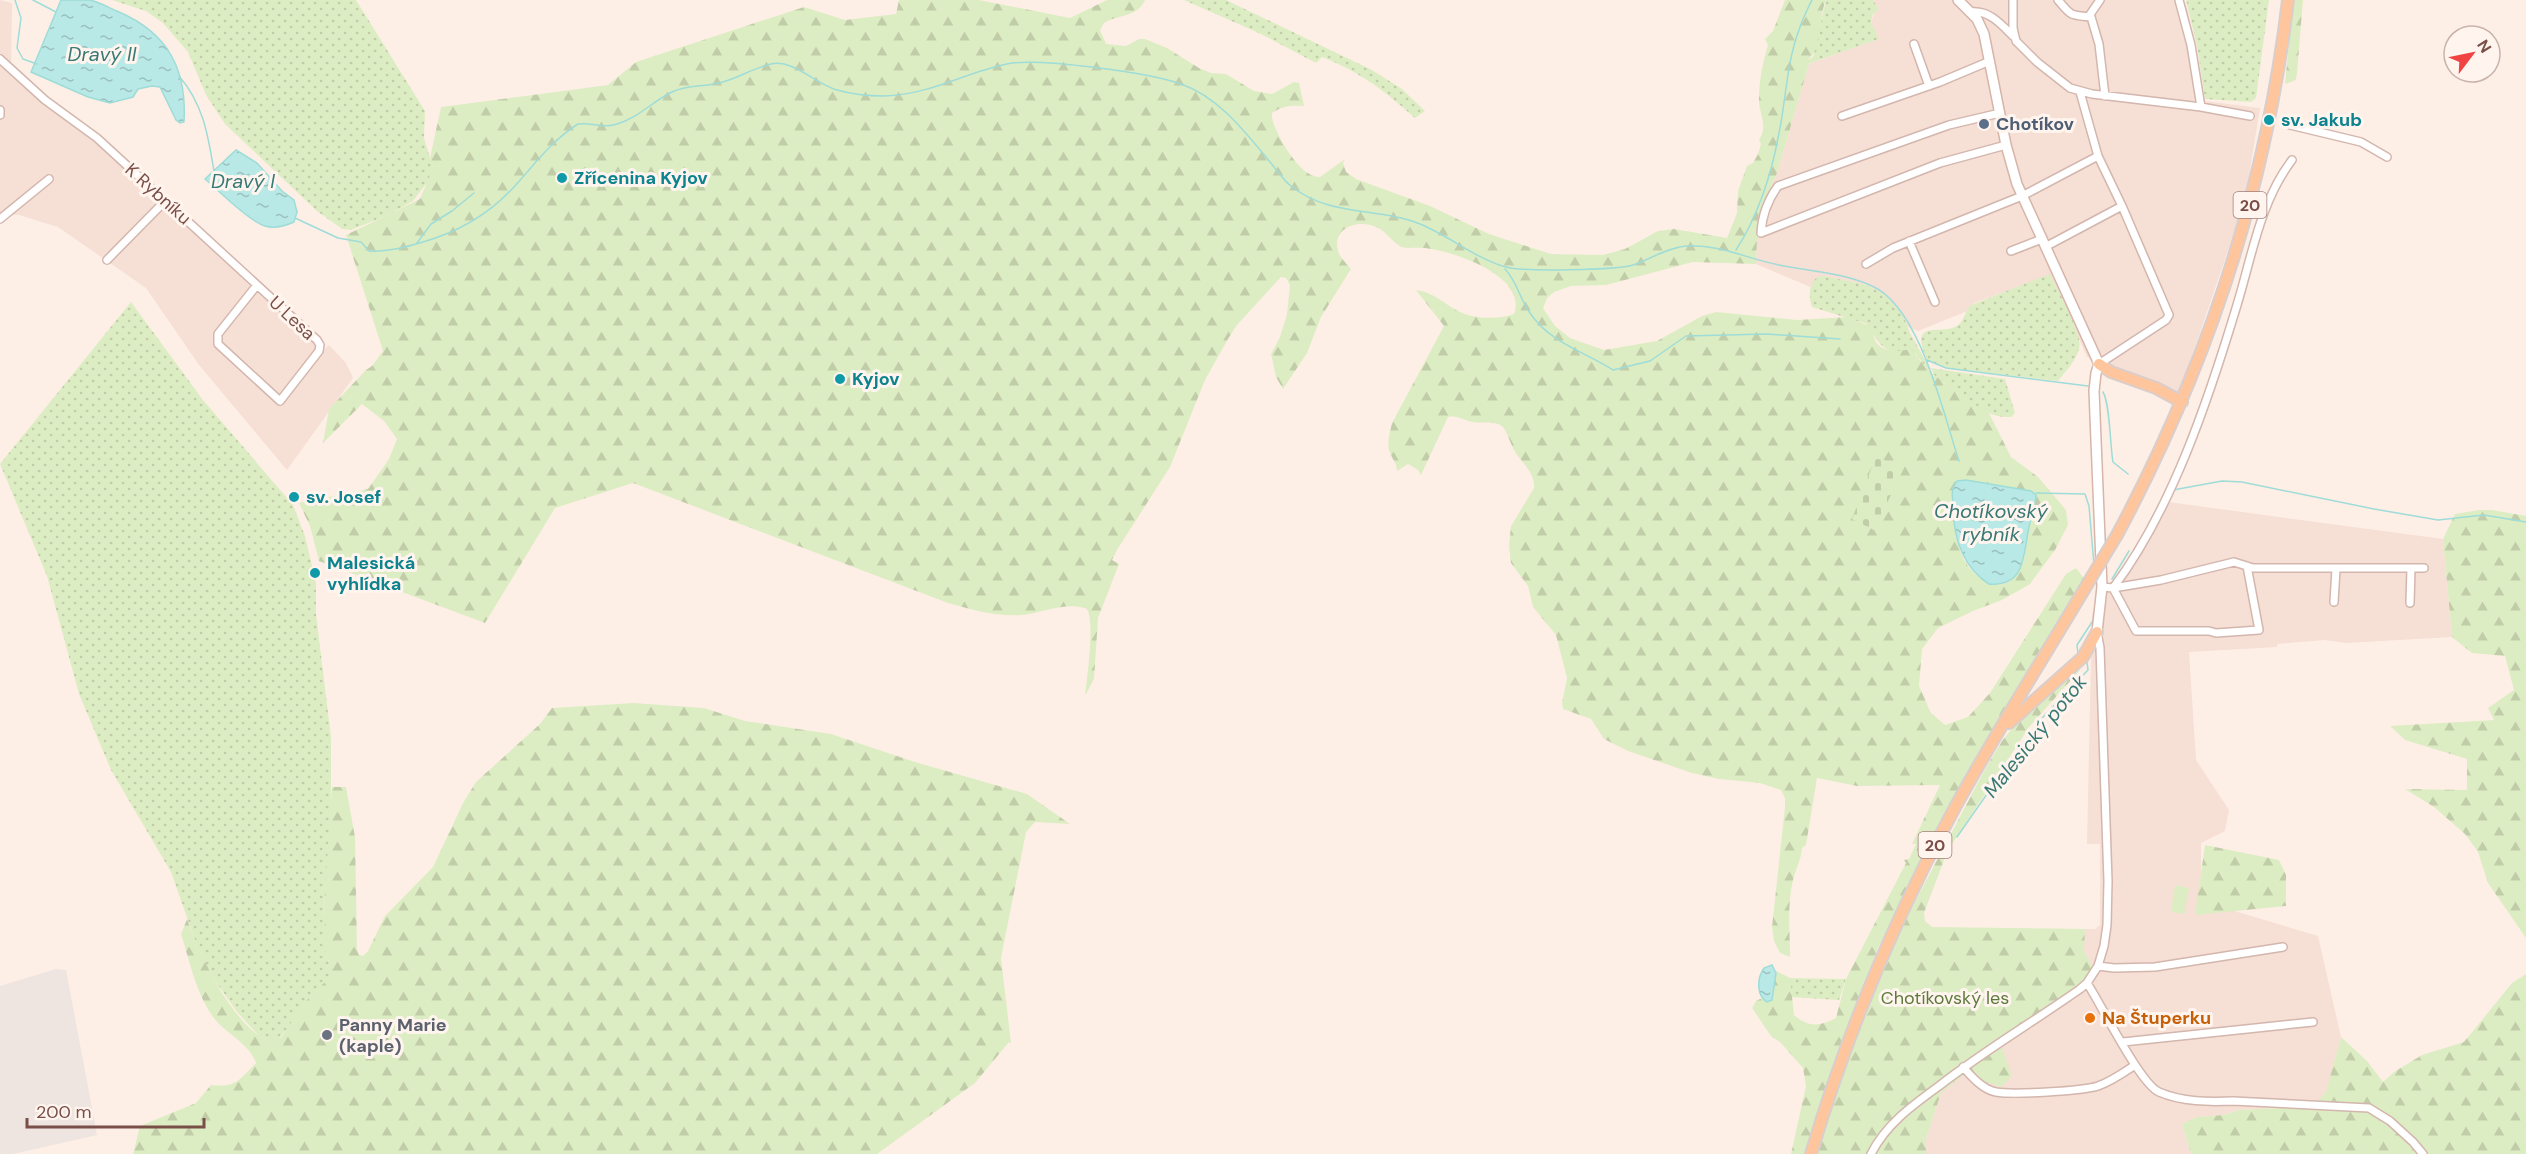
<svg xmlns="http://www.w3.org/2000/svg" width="2526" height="1154" font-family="'DM Sans',sans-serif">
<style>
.residential{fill:#f6dfd4}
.industrial{fill:#eee4e0}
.grass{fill:url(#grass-dots)}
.forest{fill:url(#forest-firs);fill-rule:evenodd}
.cemetery{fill:url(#cemetery-stones)}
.garden{fill:#ddedc3}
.water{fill:url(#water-ripples);stroke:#9edcd8;stroke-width:1.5}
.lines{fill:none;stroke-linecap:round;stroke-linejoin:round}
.stream{stroke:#9edcd8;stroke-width:1.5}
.street-casing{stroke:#d3b6ad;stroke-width:10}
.secondary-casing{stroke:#d6b5aa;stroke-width:12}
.primary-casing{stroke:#d9cecc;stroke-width:14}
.street{stroke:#fff;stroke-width:7}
.secondary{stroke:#fff;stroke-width:9}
.primary{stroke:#ffc59c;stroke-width:10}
.primary-bridge-casing{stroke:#d9cecc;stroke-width:14;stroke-linecap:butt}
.primary-bridge{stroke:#ffc59c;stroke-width:10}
.culture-dot{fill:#0f9aa8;stroke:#fff5ee;stroke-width:2}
.service-dot{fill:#5c6f8a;stroke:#fff5ee;stroke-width:2}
.food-dot{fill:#e8710a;stroke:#fff5ee;stroke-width:2}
.worship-dot{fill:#6b7280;stroke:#fff5ee;stroke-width:2}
.labels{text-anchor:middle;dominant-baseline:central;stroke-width:6;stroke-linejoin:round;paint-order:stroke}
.shield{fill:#fff5ee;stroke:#a1817a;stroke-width:1.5}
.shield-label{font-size:16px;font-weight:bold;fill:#794f48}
.culture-label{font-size:18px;font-weight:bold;fill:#0d838f;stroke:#fff5ee;text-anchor:start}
.service-label{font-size:18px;font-weight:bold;fill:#4e5e75;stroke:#fff5ee;text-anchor:start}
.street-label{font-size:18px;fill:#794f48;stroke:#fff5ee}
.park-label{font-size:18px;fill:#5c7a3c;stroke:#fff5ee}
.food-label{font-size:18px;font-weight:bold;fill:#c56008;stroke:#fff5ee;text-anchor:start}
.worship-label{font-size:18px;font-weight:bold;fill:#5b616d;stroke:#fff5ee;text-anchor:start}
.water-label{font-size:20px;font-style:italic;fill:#387975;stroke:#fff5ee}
</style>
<defs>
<pattern id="grass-dots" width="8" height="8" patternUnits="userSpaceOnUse" patternTransform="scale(1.5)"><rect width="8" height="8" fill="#ddedc3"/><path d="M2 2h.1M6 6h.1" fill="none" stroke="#c1cda9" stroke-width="1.8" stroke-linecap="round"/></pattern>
<pattern id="forest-firs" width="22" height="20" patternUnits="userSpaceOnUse" patternTransform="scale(1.5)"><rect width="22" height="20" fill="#ddedc3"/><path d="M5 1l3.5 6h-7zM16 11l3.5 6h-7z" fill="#c1cda9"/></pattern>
<pattern id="cemetery-stones" width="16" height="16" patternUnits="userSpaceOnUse" patternTransform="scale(1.5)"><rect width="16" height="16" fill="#ddedc3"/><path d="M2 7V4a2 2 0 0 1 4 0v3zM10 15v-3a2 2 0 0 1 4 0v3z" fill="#c1cda9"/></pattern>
<pattern id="water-ripples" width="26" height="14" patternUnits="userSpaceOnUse" patternTransform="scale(1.5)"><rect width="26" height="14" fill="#b8e9e6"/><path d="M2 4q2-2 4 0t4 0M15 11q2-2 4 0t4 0" fill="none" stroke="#9abfbc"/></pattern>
</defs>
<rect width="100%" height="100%" fill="#feefe6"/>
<path class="residential" d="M0 0 12 3 11 75 46 106 84 132 323 351 329 345 346 363 353 378 287 470 199 365 146 288 58 227 19 215H0Z
M1873 0H2184L2188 11 2204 101 2260 108 2248 182 2234 233 2179 394 2087 357 2050 275 1974 303 1965 312 1918 331 1908 327 1902 313 1885 295 1867 285 1824 276 1810 287 1756 264 1758 217 1777 173 1809 64 1878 39 1871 22 1877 6Z
M2168 502 2443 539 2452 637 2346 643 2324 640 2277 644V647L2189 652 2196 760 2229 810 2225 831 2201 843V901L2318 936 2341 1037 2326 1093 2316 1103 2300 1107 2239 1110 2223 1115 2197 1117 2182 1124 2191 1154H1926V1139L1941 1093 1963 1075 1999 1040 2083 951 2085 929H2095L2100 925V844H2087L2092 613Z"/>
<path class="industrial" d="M56 969 66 970 97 1135 13 1154H0V986Z"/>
<path class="grass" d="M112 0H356L425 111 424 138 433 168 429 180 413 201 388 215 351 230 342 229 317 211 225 124 206 95 188 52 163 23 146 11Z
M1184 0H1226L1372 70 1402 89 1425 111 1415 118C1385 91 1360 72 1322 57L1316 63 1261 34Z
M1826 0H1873L1877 6V11L1873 14 1871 22 1879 39 1808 64 1806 61 1813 57Z
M2186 0H2269L2256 98 2251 102 2205 99 2197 46Z
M2050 274C2057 290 2084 334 2079 349 2076 361 2065 372 2058 381L1948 368 1927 360C1907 316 1943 337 1958 325 1965 320 1964 311 1971 305Z
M1824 276 1867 285 1885 295 1902 313 1910 333 1929 367 1928 370 1916 354C1886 352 1882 351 1867 324L1812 307C1808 296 1809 285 1817 277Z
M131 302 203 400 293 505 305 536 316 583V614L331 737V829L324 906 328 960 333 968 334 974 307 1000 295 1020 277 1040 268 1041 260 1037 237 1012 213 978 197 946 171 872 111 770 79 694 47 576 0 464Z
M1931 368 2005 379 2015 413 2011 417C1981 419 1957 390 1934 375Z
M1790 978 1846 979 1839 1000 1790 997Z"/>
<path class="forest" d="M899 0H979L1070 18 1107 0H1145C1137 18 1118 14 1104 23L1100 30 1106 44 1126 46 1139 39H1145L1167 48 1199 68 1211 73 1226 74 1254 91 1272 94 1294 82 1299 83 1304 106C1292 105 1282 106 1272 113V118C1276 135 1300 178 1320 177L1345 159 1343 163 1346 172 1356 179 1430 206 1489 234 1551 254 1603 255 1625 249 1658 231 1674 229 1727 238 1737 213 1738 191 1747 166 1753 163 1758 154 1761 144 1759 140C1769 124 1758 114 1759 98 1759 80 1763 62 1768 45L1765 39 1773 31 1785 0H1826C1818 17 1824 50 1806 61L1809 64 1777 173 1758 217 1756 264 1693 262 1606 285 1571 286 1554 292 1547 298 1543 308 1555 326 1570 338 1604 350 1657 341 1702 316 1716 312 1797 320 1847 317 1874 328C1870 352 1895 353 1911 349L1928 370 1967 400 1989 413 2011 457 2038 477 2066 510 2068 525 2055 550 2030 584 2002 600 1973 611 1938 628 1922 649 1919 686 1931 713 1945 725 1968 717 1990 693 2066 574 2076 568 2086 581 1974 765 1879 946 1834 1061 1806 1154H1791L1806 1086 1803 1068 1780 1042 1771 1036 1752 1008 1756 1001 1762 998 1767 1002 1773 997 1776 971 1790 978 1794 1015C1808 1027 1819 1027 1836 1018L1846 979 1906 863 1904 860 1909 859 1916 844H1912L1940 785 1857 786 1817 778 1806 845 1802 848C1801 860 1796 868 1793 880 1787 904 1790 932 1790 957L1780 953 1774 941 1772 927 1785 807V798L1781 790 1760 783 1719 779 1692 773 1628 751 1604 739 1591 719 1563 709 1562 703 1567 678 1556 635 1533 607 1528 586 1511 563 1509 547 1511 526 1534 488C1535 471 1521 463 1514 450 1510 442 1508 434 1503 427 1494 420 1484 424 1473 422 1464 421 1458 415 1448 417L1421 475 1418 470 1408 464 1397 471C1397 464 1393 460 1390 453 1386 443 1390 433 1392 423L1444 326 1416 290C1431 291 1445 304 1458 311 1474 319 1497 320 1514 314 1528 276 1453 251 1425 248 1417 247 1409 249 1401 247 1392 242 1386 231 1376 227 1359 219 1332 227 1338 250 1339 257 1347 264 1351 269L1321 317 1307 353 1283 389 1276 377 1271 354 1280 337 1287 314 1290 285 1286 278 1281 277 1237 325 1228 339 1205 380 1170 467 1117 550 1112 560 1119 564 1098 618 1094 679 1085 696C1087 678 1095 623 1087 609 1067 601 1043 613 1022 615 996 617 973 610 948 603L633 483 555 508 485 623 319 561 310 526 299 503 368 489 389 459 397 439 384 421 362 404 323 443 329 409 366 370 372 366 383 351 346 235 420 199 433 168 430 158 441 107 608 85 636 62 804 7 845 20 896 14ZM1963 480 2033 492C2038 504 2032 514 2029 527 2025 545 2028 561 2015 576 1995 600 1961 567 1959 545 1956 526 1962 499 1963 480Z
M2293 0H2303L2297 73 2296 80 2285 84Z
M2479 510H2492L2526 516V938L2488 883 2478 852 2465 834 2434 807 2405 789 2467 790V759L2405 740 2390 726 2494 720 2488 708 2514 690 2505 656 2472 653 2452 637 2443 539 2455 514Z
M2074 670H2080L2030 726 1952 844 1946 855 1924 913 1925 921 1932 927 2085 929 2084 951 2093 968C2076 998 2028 1021 1999 1040L2012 1076 2001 1087 1964 1075 1941 1093 1926 1139V1154H1818L1845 1064 1889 951 1984 771 2002 741 2019 720Z
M634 703 704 708 745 721 831 734 915 762 1027 794 1070 824 1035 822 1026 832 1001 958 1011 1043 1009 1042 975 1083 877 1154H133L140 1126 196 1103 211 1085C236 1088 239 1080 256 1063 249 1043 226 1034 214 1018 196 994 190 962 181 934L187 919C201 957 231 1023 268 1041L281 1037 307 1000 333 974 326 952 324 906 332 787H346L355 837 357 949 359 955 363 956 368 951 385 916 433 867 463 803 476 782 540 724 552 708Z
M2205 845 2279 860 2286 875V906L2195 915Z
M2526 974V1154H2191L2182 1124 2197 1117 2223 1115 2239 1110 2300 1107 2316 1103 2326 1092 2341 1037 2367 1061 2383 1082 2394 1072 2422 1055 2464 1042 2512 983Z"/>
<path class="cemetery" d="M1876 456 1903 470 1874 530 1852 519Z"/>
<path class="garden" d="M2175 885 2189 888 2184 914 2171 912Z"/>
<path class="water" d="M61 0C70 0 80 0 89 0 98 1 109 8 119 12 168 33 187 69 184 122L180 123 176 120 160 87 152 86 138 89 133 97 110 103 88 97 31 72Z
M236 150 257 163 282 191 294 200 297 212 294 222C285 226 275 229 265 226 249 221 219 191 205 179Z
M1966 480 2031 491 2036 495C2036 506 2031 517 2029 527 2023 553 2027 587 1989 584 1961 566 1953 535 1953 504 1952 495 1951 488 1957 481Z
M1772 965 1776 973 1772 1000 1767 1002C1756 995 1757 978 1764 968Z"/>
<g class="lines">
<path class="stream" d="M15 0 21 18 17 48 23 59 37 64
M33 0 56 12
M179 76C204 105 208 136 214 171
M295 218 338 238 361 242 369 251C388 252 406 247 423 242 458 232 488 215 513 188 534 165 551 141 578 124 591 122 604 129 617 124 638 118 653 101 672 92 687 85 703 87 719 83 737 79 753 68 771 64 794 59 815 84 837 90 851 94 870 96 884 96 933 94 963 73 1007 64 1038 57 1150 73 1181 84 1219 97 1246 133 1270 162 1277 170 1283 180 1291 186 1329 217 1377 207 1420 224 1448 235 1478 260 1506 267 1522 272 1617 270 1633 265 1651 259 1666 248 1686 246 1719 244 1748 259 1779 265 1809 271 1844 273 1872 286 1920 307 1943 413 1959 461
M417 243 431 224 452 211 474 193
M1736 250C1757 218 1771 176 1778 138 1786 103 1786 64 1799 30 1802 20 1807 10 1812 0
M1505 269C1517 281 1520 300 1530 313 1550 343 1585 352 1613 370L1650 361 1686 336 1767 334 1840 339
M1927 360 1946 368 2088 386
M2103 392C2110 403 2110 446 2113 462L2128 474
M2173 490 2222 481 2242 482 2374 509 2438 520 2484 515 2526 522
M2036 493 2085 494 2089 506 2094 565
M2112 579 2129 551
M2078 654 2077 645 2094 619
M1957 837 2017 751 2044 716 2088 670 2087 662"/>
<g class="street-casing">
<path id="street" d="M2013 0V28L2016 41 2037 62 2070 88 2092 94 2201 107 2250 116
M2058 0C2072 17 2071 15 2091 17L2099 44 2105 96
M2179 0 2191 45 2201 107
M1971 12C1989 10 2001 24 2013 36
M2089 16 2100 0
M1914 44 1929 86
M0 59 45 100 97 138 317 340 320 345 319 351 280 401 218 344V334L257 285
M0 110V115
M2000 113 1949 125 1778 186C1767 201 1762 215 1761 233L1940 163 2006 145
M1842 116 1940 82 1990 61
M2290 125 2361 142 2387 157
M0 219 49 179
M1909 241 1935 302
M2045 247 2122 206 2098 156 2080 92
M2011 251 2042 239
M107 260 165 201
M1866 264 1893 248 2022 196 2098 156
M2099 364 2166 320 2169 315 2122 206
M2102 587 2113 588 2161 580 2234 562 2253 568H2424
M2113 588C2172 510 2209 398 2237 305 2252 256 2260 202 2292 160
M2113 588 2136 631H2209L2216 633 2259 630 2247 566
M2334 602 2336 569
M2410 603 2411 568
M2098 966 2114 968 2155 967 2283 947
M2087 983C2101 1004 2140 1084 2159 1092 2182 1102 2209 1102 2233 1101L2369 1108 2390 1121 2413 1142 2423 1154
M2123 1042 2313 1022
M1963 1067C1971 1076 1983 1090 1996 1092 2013 1095 2082 1091 2098 1086 2112 1081 2123 1073 2135 1065
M1871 1154C1886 1124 1913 1105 1939 1086 1984 1051 2033 1022 2080 989L2087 983 2098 966 2104 946 2107 925 2108 881 2100 648 2097 632"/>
</g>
<g class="secondary-casing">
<path id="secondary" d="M1958 0 1977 19 1984 34 2006 145 2017 184 2099 364 2096 373 2094 391 2102 587 2097 632"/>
</g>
<g class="primary-casing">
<path id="primary" d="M2099 364 2111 372 2156 388 2182 402
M2117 535C2207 367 2266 189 2288 0
M2009 723 2083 657 2097 632
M1811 1154C1846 1036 1893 922 1952 813 1995 733 2045 656 2091 578"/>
</g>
<use href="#street" class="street"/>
<use href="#secondary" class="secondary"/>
<use href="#primary" class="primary"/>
<g class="primary-bridge-casing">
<path id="primary-bridge" d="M2091 578 2117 535"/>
</g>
<use href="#primary-bridge" class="primary-bridge"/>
</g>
<g class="culture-dot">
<circle cx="2269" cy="120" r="6"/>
<circle cx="562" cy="178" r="6"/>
<circle cx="840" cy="379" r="6"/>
<circle cx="294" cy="497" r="6"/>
<circle cx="315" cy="573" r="6"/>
</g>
<circle class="service-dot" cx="1984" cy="124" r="6"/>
<circle class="food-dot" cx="2090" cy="1018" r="6"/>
<circle class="worship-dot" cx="327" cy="1035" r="6"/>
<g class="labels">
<g class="shield">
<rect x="2233.5" y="192" width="33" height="26" rx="4.5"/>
<rect x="1918.5" y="832" width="33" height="26" rx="4.5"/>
</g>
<g class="shield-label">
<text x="2250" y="205">20</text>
<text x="1935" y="845">20</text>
</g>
<g class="culture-label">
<text x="2281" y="120">sv. Jakub</text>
<text x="574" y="178">Zřícenina Kyjov</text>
<text x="852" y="379">Kyjov</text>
<text x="306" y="497">sv. Josef</text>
<text x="327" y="563">Malesická<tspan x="327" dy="21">vyhlídka</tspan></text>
</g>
<g class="service-label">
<text x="1996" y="124">Chotíkov</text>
</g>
<g class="street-label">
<text transform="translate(158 194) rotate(42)">K Rybníku</text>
<text transform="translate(292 318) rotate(43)">U Lesa</text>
</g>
<g class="park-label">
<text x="1945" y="998">Chotíkovský les</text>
</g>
<g class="food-label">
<text x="2102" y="1018">Na Štuperku</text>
</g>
<g class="worship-label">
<text x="339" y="1025">Panny Marie<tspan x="339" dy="21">(kaple)</tspan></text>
</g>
<g class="water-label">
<text x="102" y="54">Dravý II</text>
<text x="243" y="181">Dravý I</text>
<text x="1991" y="511">Chotíkovský<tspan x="1991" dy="23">rybník</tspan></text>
<text transform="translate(2035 736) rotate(-51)">Malesický potok</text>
</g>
</g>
<g transform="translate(2472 54) rotate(58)"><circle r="28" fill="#fff5ee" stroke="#c9b3ac" stroke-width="1.5"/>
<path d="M0-4.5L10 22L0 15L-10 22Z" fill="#f04443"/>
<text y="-9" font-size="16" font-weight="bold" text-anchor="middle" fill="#794f48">N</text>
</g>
<path d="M27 1118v9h177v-9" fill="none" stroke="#794f48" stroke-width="3"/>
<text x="36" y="1118" font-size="18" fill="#794f48" stroke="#fff5ee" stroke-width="4.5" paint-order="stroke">200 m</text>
</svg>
